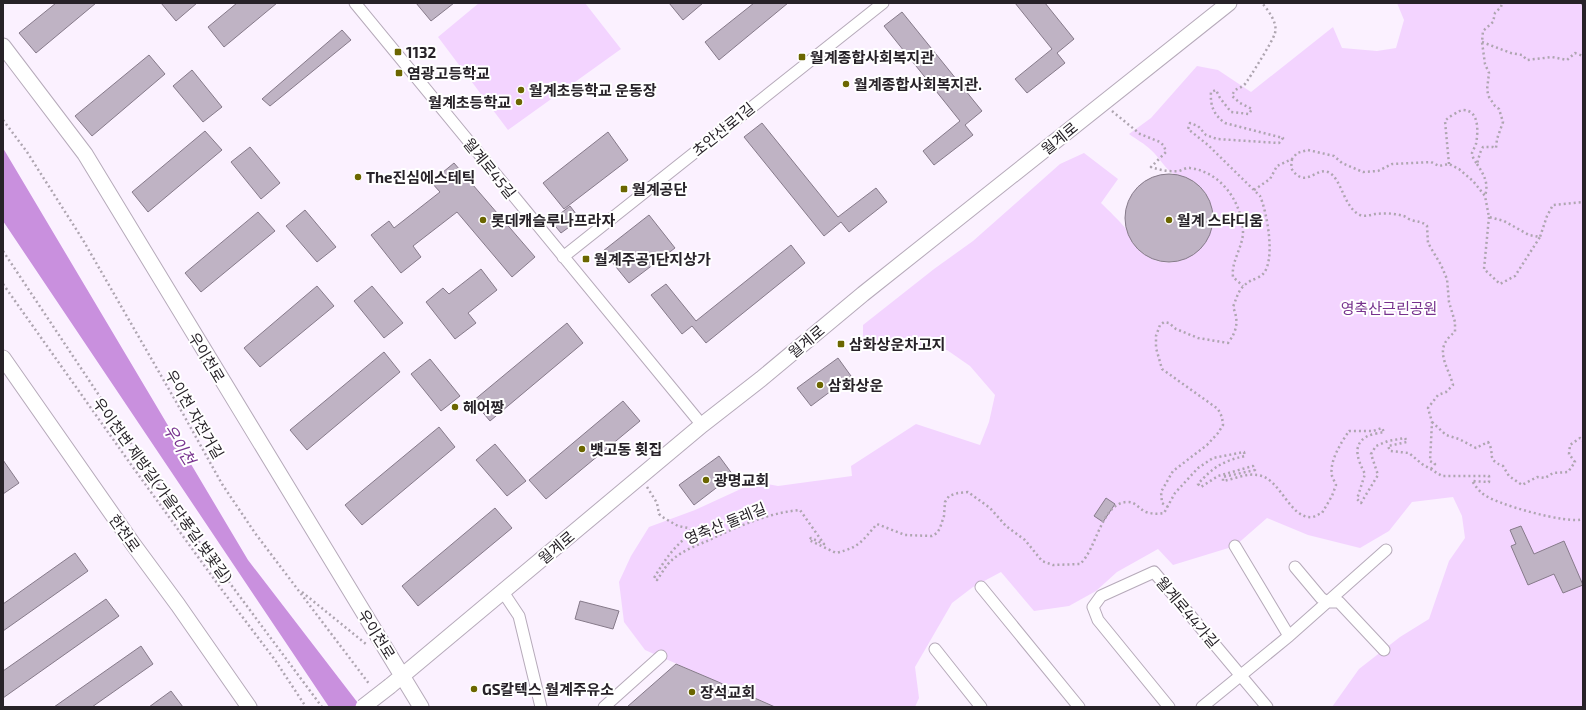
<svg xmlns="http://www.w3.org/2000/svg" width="1586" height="710" font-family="'Exo 2','Noto Sans KR',sans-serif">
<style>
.green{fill:#f3d4ff}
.water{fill:#c990de}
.building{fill:#bfb3c4;stroke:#867a8a}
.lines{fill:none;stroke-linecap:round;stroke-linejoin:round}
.street-casing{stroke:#b6aaba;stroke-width:13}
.secondary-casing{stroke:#b6aaba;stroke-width:17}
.path{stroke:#aea5b0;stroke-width:2.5;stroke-dasharray:2 3;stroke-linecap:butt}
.street{stroke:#fff;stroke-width:11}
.secondary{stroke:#fff;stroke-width:15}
.secondary-bridge-casing{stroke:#b6aaba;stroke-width:17;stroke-linecap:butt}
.secondary-bridge{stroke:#fff;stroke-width:15}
.poi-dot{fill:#6b6600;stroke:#fff;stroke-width:1.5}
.labels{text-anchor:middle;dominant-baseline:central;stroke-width:4;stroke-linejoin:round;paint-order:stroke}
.poi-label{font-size:15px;font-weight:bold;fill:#272228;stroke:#fff;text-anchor:start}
.street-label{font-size:15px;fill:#272228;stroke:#fff}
.park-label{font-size:15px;fill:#76318d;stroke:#fff}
.water-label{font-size:16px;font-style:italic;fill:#77328e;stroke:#fff}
</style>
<rect width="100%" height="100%" fill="#fbf1ff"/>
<path class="green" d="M479 3H585L621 49 508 130 438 37Z
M1397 3H1583V707H1332L1359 669 1400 637 1429 619 1449 561 1465 538 1462 516 1453 497 1412 502 1389 531 1360 548 1308 535 1267 518 1235 546 1173 565 1158 549 1117 572 1096 591 1069 606 1034 611 1001 572 973 587 952 603 915 667 919 698 915 707H766L767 703 645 650 624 622 619 582 631 556 649 527 695 510 756 482 778 486 852 476 851 466 916 424 980 445 989 422 995 395 970 366 947 350 863 347V325L934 269 973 241 1060 164 1084 153 1118 179 1101 203C1109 211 1119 220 1126 229 1128 233 1129 237 1131 240 1135 247 1142 253 1148 257 1184 278 1226 236 1209 200 1205 190 1196 182 1186 177 1182 176 1177 176 1174 174 1165 169 1159 157 1151 150 1145 144 1136 139 1129 134L1151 118 1197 66 1218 70 1251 92 1333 27 1342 48 1377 51 1396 48 1404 20Z"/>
<path class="water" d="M3 148 248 560 361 707H329L3 221Z"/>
<path class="building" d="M56 3H96L36 53 19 33Z
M161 3H197L176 21Z
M237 3H277L224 47 208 27Z
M416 3H454L431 21Z
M669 3H703L683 20Z
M754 3H788L719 60 705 42Z
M1015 3H1045L1074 39 1057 53 1065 63 1027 93 1015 79 1052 49Z
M902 12 982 111 965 125 973 135 934 165 923 151 960 121 884 26Z
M342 30 351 40 270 106 262 99Z
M149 55 165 74 92 136 75 116Z
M192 70 222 107 203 122 173 86Z
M762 123 838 217 876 188 887 202 849 232 841 222 824 236 744 137Z
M205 131 222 150 148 212 132 192Z
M608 132 628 160 564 209 543 183Z
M250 147 280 183 261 199 231 162Z
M454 163 535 257 512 277 457 212 413 246 421 257 401 273 371 235 389 221 394 228 440 192 431 182Z
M1125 218a44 44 0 1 1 88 0a44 44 0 1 1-88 0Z
M570 206 580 219 561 233 551 221Z
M305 210 336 247 317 262 286 226Z
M258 212 275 231 201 292 185 273Z
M649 215 675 248 629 283 603 251Z
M791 245 805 263 706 343 692 326 682 334 651 295 666 284 696 321Z
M481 269 497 290 468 313 476 323 455 339 426 302 443 288 449 294Z
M317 286 334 306 260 367 244 348Z
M372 286 403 323 384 338 354 301Z
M567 323 583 343 490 421 473 401Z
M384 352 400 372 307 450 290 430Z
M838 358 851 376 811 406 797 388Z
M430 359 460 396 441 411 411 374Z
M623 401 640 421 546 499 529 480Z
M439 427 455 447 362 525 345 505Z
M495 444 526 481 507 496 476 460Z
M719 456 733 475 694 505 679 485Z
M3 460 19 483 3 494Z
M1106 498 1115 504 1103 522 1094 516Z
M495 508 512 528 418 606 402 586Z
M1521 526 1534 554 1564 541 1583 585 1563 593 1554 574 1528 585 1511 546 1516 544 1510 530Z
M75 553 88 571 3 631V604Z
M106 599 119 616 3 698V671Z
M580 601 619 611 613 629 575 619Z
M141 646 153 664 92 707H54Z
M676 664 716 681 775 707H627Z
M171 691 183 707H149Z"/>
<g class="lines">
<g class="street-casing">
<path id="street" d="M355 3 702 425
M563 257 883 3
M1235 546 1289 636
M1295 567 1321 598 1327 602H1339L1384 650
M981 587 1079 707
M503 592 519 616 541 707
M935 649 981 707
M604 707 661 656
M1169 707 1098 620 1093 607 1101 596 1154 572 1267 707
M1202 707 1289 636 1386 550"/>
</g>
<g class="secondary-casing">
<path id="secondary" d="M3 46 85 154 421 707
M3 358 133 544 178 605 249 707
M390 686 702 425 761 379 863 294 1229 3"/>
</g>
<path class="path" d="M1582 3 1583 7
M1482 42 1511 53 1522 55 1527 60 1552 57 1567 60 1575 53 1583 56
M1112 111 1140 134 1160 142 1164 146 1166 152 1151 167C1160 170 1169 172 1179 171 1183 170 1187 167 1190 168 1221 172 1242 202 1243 232 1243 247 1231 261 1233 277L1243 286
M3 120 27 152 83 240 182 412 222 484 255 533 370 685
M1292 159 1291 168C1305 190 1316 167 1328 172 1342 178 1343 207 1360 215 1365 217 1370 215 1375 214 1384 213 1394 213 1403 216 1405 216 1408 219 1411 220 1417 222 1422 221 1427 226L1428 243 1441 265 1447 279 1449 302 1455 322V332C1432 349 1448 365 1453 385L1446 392 1438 395 1428 408 1432 422 1430 461 1435 464 1431 469
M1449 164 1445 121C1447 118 1460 110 1463 110 1480 110 1478 133 1476 144 1475 147 1473 150 1472 153 1472 157 1475 161 1477 164L1480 153 1483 147H1493L1496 148 1497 139 1503 122 1499 109 1495 106 1489 97 1487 90 1489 73 1485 64 1482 42 1483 31 1493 22 1495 13 1501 7 1502 3
M1477 164C1484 175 1489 183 1485 196
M1254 190 1270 179 1277 166 1292 159 1297 153 1308 150 1334 156 1342 163 1363 172 1378 171 1392 164 1431 162 1439 166 1449 164 1459 169 1473 181 1485 196 1489 217 1504 221 1529 235 1540 237 1547 216 1553 205 1583 202
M1489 217 1484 269 1500 284 1515 276 1540 237
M3 251 174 508 322 707
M3 284 132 466 222 590 275 660 306 707
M1432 422 1446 435 1459 439 1476 448 1488 442C1496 454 1485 459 1503 466L1509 476 1522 485 1537 477 1545 478 1553 473 1568 472 1575 462 1569 454 1570 445 1580 438 1583 441
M647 487 657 503 659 514 664 518 678 526 688 528 691 533C674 547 665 559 654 578L657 580C662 573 666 565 672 560 682 551 695 546 707 541 737 527 767 513 800 510L824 544 811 538 809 540 836 553C860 547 861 542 877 524L905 535 932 536 937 533 940 528 944 516 945 502 949 496 958 493 968 492 990 508 1006 526 1025 540 1042 561 1053 565 1080 564C1097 549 1101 503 1127 502 1135 501 1139 509 1146 512 1152 514 1158 514 1164 513L1175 493 1198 468 1213 458 1244 452 1245 456C1223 461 1213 467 1198 484L1201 487 1218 476 1253 466 1255 470 1223 477V481C1234 479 1247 473 1257 475 1281 477 1289 520 1313 517 1316 516 1319 514 1322 513L1332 496 1336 485C1335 482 1333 479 1332 476 1329 461 1341 443 1349 431H1373L1382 428 1384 432C1379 433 1371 434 1366 437 1351 446 1359 462 1365 474L1357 499 1361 503 1378 475 1371 454 1376 446 1388 441 1405 438 1407 442 1388 446 1390 451 1409 453 1422 464 1442 476H1489V482L1472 481C1475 485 1478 490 1482 493 1493 504 1570 525 1583 519
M1168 507 1162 503 1161 492 1173 471 1207 445 1218 433 1223 425 1222 417 1218 409 1162 369 1156 348V336L1160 325 1164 322 1169 323 1176 329 1198 338 1228 343C1237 331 1239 321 1233 307 1238 294 1239 287 1252 280 1255 279 1260 277 1263 274 1276 260 1267 212 1260 196L1208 145 1188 129 1190 123 1198 126 1206 135 1217 139 1279 143 1283 138 1225 123C1214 115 1210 106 1211 92L1216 90 1220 98 1231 112 1249 114 1252 109 1240 103 1232 96C1235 87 1239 90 1245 84 1249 79 1274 39 1275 33 1278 23 1268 10 1262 3
M302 592 366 644"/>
<use href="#street" class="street"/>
<use href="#secondary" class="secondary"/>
<g class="secondary-bridge-casing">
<path id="secondary-bridge" d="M363 707 390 686"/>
</g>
<use href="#secondary-bridge" class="secondary-bridge"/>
</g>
<g class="poi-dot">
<rect x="394" y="48" width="8" height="8" rx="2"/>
<rect x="798" y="53" width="8" height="8" rx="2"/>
<rect x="395" y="69" width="8" height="8" rx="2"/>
<circle cx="846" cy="84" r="4"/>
<circle cx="521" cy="90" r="4"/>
<circle cx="519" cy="102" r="4"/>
<circle cx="358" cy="177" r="4"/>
<rect x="620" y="185" width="8" height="8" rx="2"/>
<circle cx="483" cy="220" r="4"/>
<circle cx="1169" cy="220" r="4"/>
<rect x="582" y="255" width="8" height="8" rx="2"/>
<rect x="837" y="340" width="8" height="8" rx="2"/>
<circle cx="820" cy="385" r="4"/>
<circle cx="455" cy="407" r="4"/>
<circle cx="582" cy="449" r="4"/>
<circle cx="706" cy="480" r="4"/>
<circle cx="474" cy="689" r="4"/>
<circle cx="692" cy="692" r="4"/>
</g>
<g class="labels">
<g class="poi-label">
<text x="406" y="52">1132</text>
<text x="810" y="57">월계종합사회복지관</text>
<text x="407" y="73">염광고등학교</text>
<text x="854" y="84">월계종합사회복지관.</text>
<text x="529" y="90">월계초등학교 운동장</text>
<text x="511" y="102" text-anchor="end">월계초등학교</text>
<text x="366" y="177">The진심에스테틱</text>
<text x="632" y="189">월계공단</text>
<text x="491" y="220">롯데캐슬루나프라자</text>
<text x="1177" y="220">월계 스타디움</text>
<text x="594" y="259">월계주공1단지상가</text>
<text x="849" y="344">삼화상운차고지</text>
<text x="828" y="385">삼화상운</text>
<text x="463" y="407">헤어짱</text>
<text x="590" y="449">뱃고동 횟집</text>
<text x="714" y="480">광명교회</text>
<text x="482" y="689">GS칼텍스 월계주유소</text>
<text x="700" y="692">장석교회</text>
</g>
<g class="street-label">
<text transform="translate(723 129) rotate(-39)">초안산로1길</text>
<text transform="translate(1059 138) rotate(-39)">월계로</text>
<text transform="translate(490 168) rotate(51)">월계로45길</text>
<text transform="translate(806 341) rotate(-40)">월계로</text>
<text transform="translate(207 357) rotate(59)">우이천로</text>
<text transform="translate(195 414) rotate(60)">우이천 자전거길</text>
<text transform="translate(163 490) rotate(54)">우이천변 제방길(가을단풍길,벚꽃길)</text>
<text transform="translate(725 523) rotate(-22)">영축산 둘레길</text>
<text transform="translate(125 533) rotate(55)">한천로</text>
<text transform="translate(556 547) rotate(-40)">월계로</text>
<text transform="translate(1188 612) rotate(50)">월계로44가길</text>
<text transform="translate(377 634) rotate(58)">우이천로</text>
</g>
<g class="park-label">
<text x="1389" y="308">영축산근린공원</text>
</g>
<g class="water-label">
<text transform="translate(180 444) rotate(58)">우이천</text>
</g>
</g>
<rect width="1586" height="710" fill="none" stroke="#272228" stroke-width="8"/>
</svg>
